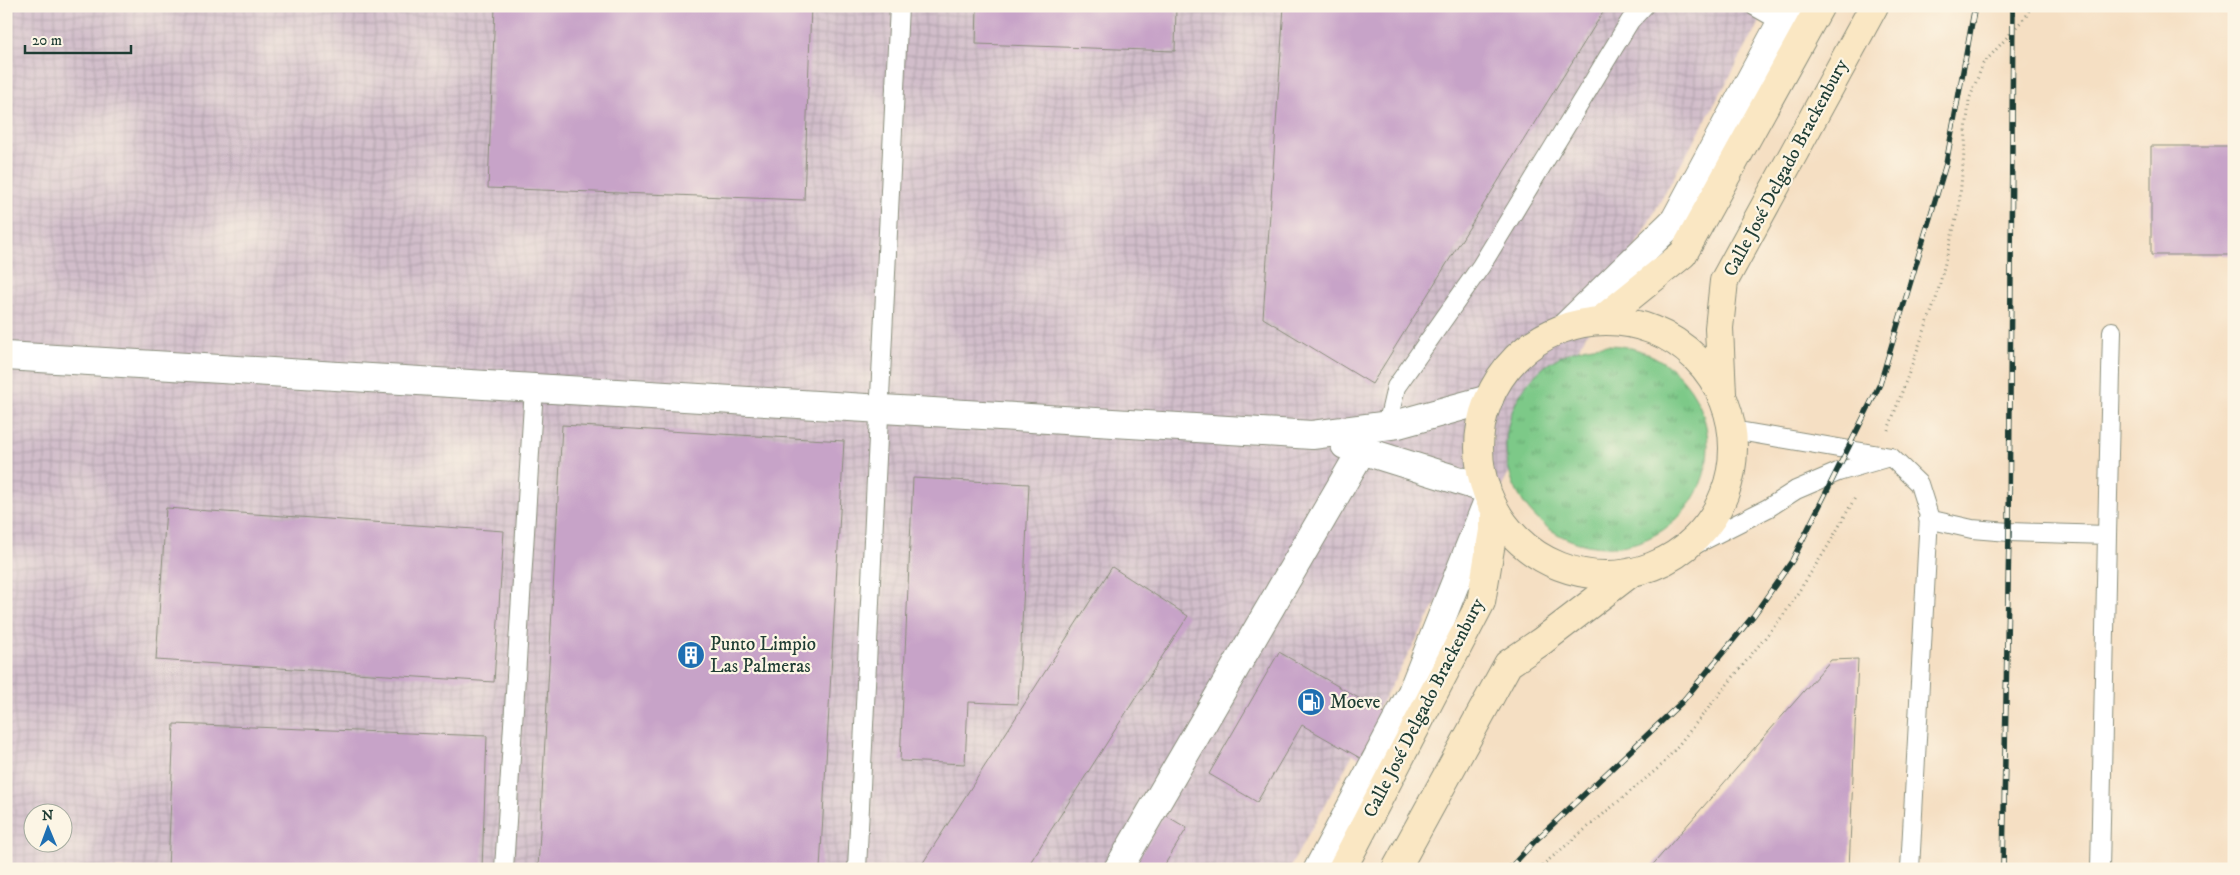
<svg xmlns="http://www.w3.org/2000/svg" width="2240" height="875" font-family="'IM FELL DW Pica',serif">
<style>
.industrial{fill:url(#industrial-grid);fill-rule:evenodd}
.grass{fill:url(#grass-tufts);stroke:#4e835e}
.building{fill:#c7a3c8}
.lines{fill:none;stroke-linecap:round;stroke-linejoin:round}
.lane-casing{stroke:#8a8e7c;stroke-width:20}
.street-casing{stroke:#8a8e7c;stroke-width:30}
.secondary-casing{stroke:#8a8e7c;stroke-width:30}
.path{stroke:#8a8e7c;stroke-width:3;stroke-dasharray:1 4;stroke-linecap:butt}
.lane{stroke:#fff;stroke-width:18}
.street{stroke:#fff;stroke-width:28}
.secondary{stroke:#fae7c3;stroke-width:28}
.rail-casing{stroke:#1f3d34;stroke-width:5.5}
.rail{stroke:#fcf5e5;stroke-width:4;stroke-dasharray:11;stroke-linecap:butt}
.labels{text-anchor:middle;dominant-baseline:central;stroke-width:4.5;stroke-linejoin:round;paint-order:stroke}
.street-label{font-size:19px;fill:#1f3d34;stroke:#fcf5e5}
.poi-label{font-size:19px;fill:#1f3d34;stroke:#fcf5e5;text-anchor:start}
</style>
<defs>
<pattern id="industrial-grid" width="8" height="8" patternUnits="userSpaceOnUse" patternTransform="scale(1.25)"><rect width="8" height="8" fill="#d1bdca"/><path d="M0 4h8M4 0v8" fill="none" stroke="#b3a3ae"/></pattern>
<pattern id="grass-tufts" width="24" height="20" patternUnits="userSpaceOnUse" patternTransform="scale(1.25)"><rect width="24" height="20" fill="#7dc988"/><path d="M3 7l-1-3M5 7V3M7 7l1-3M15 17l-1-3M17 17v-4M19 17l1-3" fill="none" stroke="#66a470"/></pattern>
</defs>
<rect width="100%" height="100%" fill="#fcf5e5"/>
<filter id="ink" filterUnits="userSpaceOnUse"><feTurbulence type="fractalNoise" baseFrequency=".02" numOctaves="2"/><feDisplacementMap in="SourceGraphic" scale="10" xChannelSelector="R" yChannelSelector="G"/><feConvolveMatrix kernelMatrix="1 2 1 2 8 2 1 2 1" color-interpolation-filters="sRGB"/></filter>
<filter id="wash" filterUnits="userSpaceOnUse"><feTurbulence type="fractalNoise" baseFrequency=".0096" numOctaves="4" result="noise"/><feDisplacementMap in="SourceGraphic" scale="20" xChannelSelector="R" yChannelSelector="G"/><feGaussianBlur stdDeviation="1.12" result="paint"/><feColorMatrix in="noise" values="0 0 0 0 0 0 0 0 0 0 0 0 0 0 0 0 0 1.4 0 .05"/><feComposite in="paint" operator="in"/></filter>
<g filter="url(#wash)">
<rect width="100%" height="100%" fill="#f5dfc3"/>
<path class="industrial" d="M6 6H1769L1289 869H6ZM32 812H62V842H32Z"/>
<path class="grass" d="M1506 446a101 101 0 1 1 202 0a101 101 0 1 1-202 0Z"/>
<g id="blocks">
<path class="building" d="M495 6H811L804 200 488 188Z
M977 6H1176L1175 51 976 44Z
M1284 6H1607L1372 384 1263 318Z
M2151 146H2234V255H2151Z
M562 425 844 441 820 869H538Z
M913 478 1029 484 1018 704 968 702 965 764 900 761Z
M166 508 504 531 494 682 156 660Z
M1112 567 1188 616 1026 869H919Z
M1279 652 1386 714 1360 758 1302 725 1257 802 1209 774Z
M1858 659 1849 869H1649L1831 660Z
M174 724 487 736 482 869H168Z
M1165 815 1187 828 1162 869H1133Z"/>
</g>
</g>
<g filter="url(#ink)">
<use href="#blocks" fill-opacity="0" stroke="#8a8e7c" stroke-width="1"/>
<g class="lines">
<g class="lane-casing">
<path id="lane" d="M1754 6 1782 22
M1387 426 1396 387 1481 266 1630 21 1644 6
M1733 430 1891 457 1919 484 1929 516 1910 869
M1928 519 1972 529 2009 532 2107 535 2112 331
M1655 565 1768 508 1796 490 1838 472 1886 458
M504 869 534 388
M857 869 899 6
M2100 869 2107 535"/>
</g>
<g class="street-casing">
<path id="street" d="M1565 327 1675 220 1790 6
M6 356 1312 435 1398 424 1489 399
M1345 445 1486 489
M1118 869 1362 450
M1318 869 1412 692 1489 498"/>
</g>
<g class="secondary-casing">
<path id="secondary" d="M1600 321 1683 254 1820 6
M1479 448a127 127 0 1 1 254 0a127 127 0 1 1-254 0Z
M1722 394 1719 328 1724 281 1874 6
M1342 869 1481 602 1496 513
M1396 869 1508 664 1542 641 1632 572"/>
</g>
<path class="path" d="M1888 430 1936 299 1959 207 1969 100 1983 64 2027 15 2031 6
M1538 869 1663 764 1785 613 1828 546 1856 496"/>
<use href="#lane" class="lane"/>
<use href="#street" class="street"/>
<use href="#secondary" class="secondary"/>
<g class="rail-casing">
<path id="rail" d="M1509 869 1535 841 1682 702 1754 615 1792 561 1880 384 1946 164 1975 6
M2003 869 2009 532 2013 6"/>
</g>
<use href="#rail" class="rail"/>
</g>
</g>
<defs>
<g id="building-disc" transform="scale(1.4375)"><circle r="9.5" fill="#1f6fb2" stroke="#fcf5e5"/><path d="M-4-6H4V6H1V3H-1V6H-4ZM-2.5-4.3h1.7v1.8h-1.7ZM.8-4.3h1.7v1.8H.8ZM-2.5-1h1.7V.8h-1.7ZM.8-1h1.7V.8H.8Z" fill="#fff"/></g>
<g id="fuel-disc" transform="scale(1.4375)"><circle r="9.5" fill="#1f6fb2" stroke="#fcf5e5"/><path d="M-5.5-6h7V0h2V4h1.3V-2.5L3-4.5l.8-.8L6-3V5H2.5V1h-1V6h-7ZM-4.2-4.7v3.2H.2V-4.7Z" fill="#fff"/></g>
</defs>
<g fill-rule="evenodd">
<use href="#building-disc" x="691" y="655"/>
<use href="#fuel-disc" x="1311" y="702"/>
</g>
<g class="labels">
<g class="street-label">
<text transform="translate(1786 168) rotate(-62)">Calle José Delgado Brackenbury</text>
<text transform="translate(1424 708) rotate(-63)">Calle José Delgado Brackenbury</text>
</g>
<g class="poi-label">
<text x="710" y="644">Punto Limpio<tspan x="710" dy="22">Las Palmeras</tspan></text>
<text x="1330" y="702">Moeve</text>
</g>
</g>
<rect width="2240" height="875" fill="none" stroke="#fcf5e5" stroke-width="25"/>
<g transform="translate(48 828) rotate(359)"><circle r="24" fill="#fcf5e5" stroke="#a4ab9e"/>
<path d="M0-4L9 19L0 12L-9 19Z" fill="#1f6fb2"/>
<text y="-8" font-size="14" font-weight="bold" text-anchor="middle" fill="#1f3d34">N</text>
</g>
<path d="M25 45v8h106v-8" fill="none" stroke="#1f3d34" stroke-width="2.5"/>
<text x="32" y="45" font-size="15" fill="#1f3d34" stroke="#fcf5e5" stroke-width="4" paint-order="stroke">20 m</text>
</svg>
